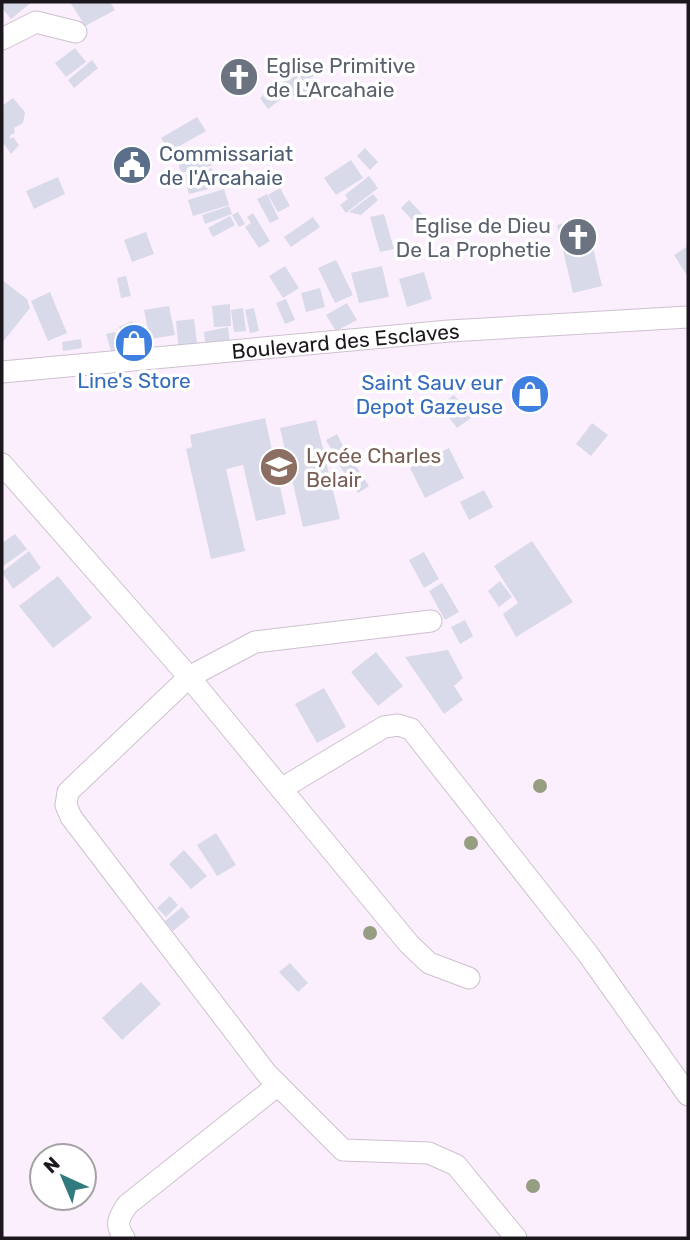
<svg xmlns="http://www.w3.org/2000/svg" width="690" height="1240" font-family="Rubik,sans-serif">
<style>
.building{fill:#d8d9e9}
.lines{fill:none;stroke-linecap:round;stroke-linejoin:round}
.minor-casing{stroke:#cec1cf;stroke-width:23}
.minor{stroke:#fff;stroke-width:21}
.tree{fill:#969e82}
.labels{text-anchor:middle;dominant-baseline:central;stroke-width:7;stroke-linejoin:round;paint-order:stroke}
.worship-label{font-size:21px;fill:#5b616d;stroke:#fff;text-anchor:start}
.service-label{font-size:21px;fill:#4e5e75;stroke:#fff;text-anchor:start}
.street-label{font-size:21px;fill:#1c171c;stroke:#fff}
.shop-label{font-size:21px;fill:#366cbe;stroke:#fff}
.education-label{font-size:21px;fill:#785e54;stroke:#fff;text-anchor:start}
</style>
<rect width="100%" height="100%" fill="#fceffd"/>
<path class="building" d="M2 2H32L11 19 2 8Z
M70 2H110L115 10 85 26Z
M75 48 86 62 66 77 55 63Z
M245 57 260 76 237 95 222 76Z
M303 58 315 75 304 82 292 66Z
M92 60 98 68 74 88 68 80Z
M294 73 308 90 296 99 282 83Z
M280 83 288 94 268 109 260 98Z
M13 98 25 112 23 123 14 128 15 133 10 135V139L13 137 19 145 11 154 2 141V106Z
M197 117 206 131 169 152 161 138Z
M365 148 378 162 370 170 357 156Z
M211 151 214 165 181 173 177 159Z
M351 160 363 178 336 195 324 178Z
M212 168 217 187 189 194 184 176Z
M369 176 378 188 346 213 340 205 348 199 345 195Z
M58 177 65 194 34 209 26 191Z
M280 188 290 206 278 212 268 195Z
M224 189 229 205 193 216 188 200Z
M267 194 279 219 270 223 257 199Z
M373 194 378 200 361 215 349 212Z
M409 200 423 215 415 223 401 208Z
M229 206 232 214 205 224 202 215Z
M238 212 245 224 239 227 232 215Z
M253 213 270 241 259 248 245 227 251 223 247 217Z
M384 214 394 249 380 252 370 217Z
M230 216 235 225 213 237 208 228Z
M313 217 320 227 291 247 284 237Z
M586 218 602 286 573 293 557 225Z
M146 232 154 254 132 262 124 240Z
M688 246V277L674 255Z
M336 260 353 295 335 303 318 268Z
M285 266 299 288 283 298 269 276Z
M382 266 389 297 359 303 351 273Z
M424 272 432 299 407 307 399 279Z
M126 276 131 296 121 298 117 278Z
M2 280 27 299 30 308 2 343Z
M320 288 325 307 306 312 301 293Z
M50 292 67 333 48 341 31 301Z
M286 299 295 320 285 324 276 303Z
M347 303 357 320 336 331 326 315Z
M230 304 231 326 214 327 212 306Z
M169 306 175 335 150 339 144 310Z
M243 308 246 331 234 332 231 310Z
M254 308 259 331 250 333 245 310Z
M194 319 198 351 179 353 176 321Z
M132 321 143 348 130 354 119 327Z
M228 327 230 343 206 348 204 332Z
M115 332 123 356 113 358 106 334Z
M81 339 82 348 63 351 62 342Z
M540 379 548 404 524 413 516 388Z
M454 395 471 418 457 428 440 405Z
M265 418 286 514 256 521 243 465 226 469 245 551 211 559 186 449 192 447 190 435Z
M316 420 340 519 303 527 280 428Z
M592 423 608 435 591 456 576 444Z
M337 434 344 448 334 454 326 440Z
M449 448 464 478 425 498 410 468Z
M347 452 369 486 358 493 335 459Z
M484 490 493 507 469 520 460 502Z
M15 534 27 549 2 567V543Z
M532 541 573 602 516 637 503 614 518 603 494 566Z
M29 551 41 568 13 589 2 572Z
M424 552 439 579 424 588 409 560Z
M58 576 92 618 53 648 19 606Z
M500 581 512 597 499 607 488 591Z
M442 583 459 612 445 620 429 591Z
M465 620 473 636 460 644 451 627Z
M448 650 463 678 454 686 463 700 444 714 405 657Z
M376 652 403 686 378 706 351 672Z
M324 688 346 727 317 743 295 704Z
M216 833 236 865 217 876 197 845Z
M184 850 207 876 191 889 169 864Z
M170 896 178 905 166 917 157 908Z
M182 907 190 917 173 931 165 921Z
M290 963 308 983 298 992 279 972Z
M141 982 161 1004 122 1040 102 1018Z"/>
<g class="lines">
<g class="minor-casing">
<g id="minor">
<path d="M2 39 36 22 76 32"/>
<path id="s1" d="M2 372 449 331 688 317"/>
<path d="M2 464 189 677 409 944 429 963 469 978"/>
<path d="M431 621 255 642 189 677 68 792 66 805 71 817 267 1074 343 1150 429 1153 456 1165 516 1238"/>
<path d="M281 789 384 727 398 725 411 729 588 954 688 1095"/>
<path d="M124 1238C115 1224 118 1219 127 1205L278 1085"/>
</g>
</g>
<use href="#minor" class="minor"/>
</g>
<g class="tree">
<circle cx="540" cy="786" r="7"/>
<circle cx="471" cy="843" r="7"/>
<circle cx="370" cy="933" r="7"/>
<circle cx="533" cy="1186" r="7"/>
</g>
<defs>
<g id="church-disc" transform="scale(2.0125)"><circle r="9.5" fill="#6b7280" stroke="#fff"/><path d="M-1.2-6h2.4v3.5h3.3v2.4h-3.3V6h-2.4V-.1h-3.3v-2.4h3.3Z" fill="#fff"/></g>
<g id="civic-disc" transform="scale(2.0125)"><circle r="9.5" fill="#5c6f8a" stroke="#fff"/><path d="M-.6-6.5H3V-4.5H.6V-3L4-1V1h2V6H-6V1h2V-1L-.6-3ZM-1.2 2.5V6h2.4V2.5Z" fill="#fff"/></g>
<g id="shop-disc" transform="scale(2.0125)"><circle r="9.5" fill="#3f7fe0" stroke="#fff"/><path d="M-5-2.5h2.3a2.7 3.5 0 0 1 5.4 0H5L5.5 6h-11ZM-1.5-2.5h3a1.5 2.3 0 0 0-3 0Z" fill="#fff"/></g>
<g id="school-disc" transform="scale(2.0125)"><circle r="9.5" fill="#8d6e63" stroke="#fff"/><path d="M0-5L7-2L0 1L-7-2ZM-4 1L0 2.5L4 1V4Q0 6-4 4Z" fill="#fff"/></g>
</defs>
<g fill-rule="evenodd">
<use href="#church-disc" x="239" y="77"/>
<use href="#civic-disc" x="132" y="165"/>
<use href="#church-disc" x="578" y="237"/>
<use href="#shop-disc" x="134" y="343"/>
<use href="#shop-disc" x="530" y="394"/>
<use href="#school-disc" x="279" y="467"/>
</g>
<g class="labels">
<g class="worship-label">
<text x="266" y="65">Eglise Primitive<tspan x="266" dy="24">de L'Arcahaie</tspan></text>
<text x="551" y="225" text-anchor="end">Eglise de Dieu<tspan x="551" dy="24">De La Prophetie</tspan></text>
</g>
<g class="service-label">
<text x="159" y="153">Commissariat<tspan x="159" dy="24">de l'Arcahaie</tspan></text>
</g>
<g class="street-label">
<text stroke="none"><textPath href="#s1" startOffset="345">Boulevard des Esclaves</textPath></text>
</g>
<g class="shop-label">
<text x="134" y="380">Line's Store</text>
<text x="503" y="382" text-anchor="end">Saint Sauv eur<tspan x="503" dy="24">Depot Gazeuse</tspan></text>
</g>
<g class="education-label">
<text x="306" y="455">Lycée Charles<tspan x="306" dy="24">Belair</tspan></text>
</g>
</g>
<rect width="690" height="1240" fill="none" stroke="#1c171c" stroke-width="7"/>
<g transform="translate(63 1177) rotate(316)"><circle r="33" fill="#ffffff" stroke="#a4a2a4" stroke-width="2"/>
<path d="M0-5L12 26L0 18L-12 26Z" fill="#317a7d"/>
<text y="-10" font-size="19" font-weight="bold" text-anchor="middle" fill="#1c171c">N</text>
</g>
</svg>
